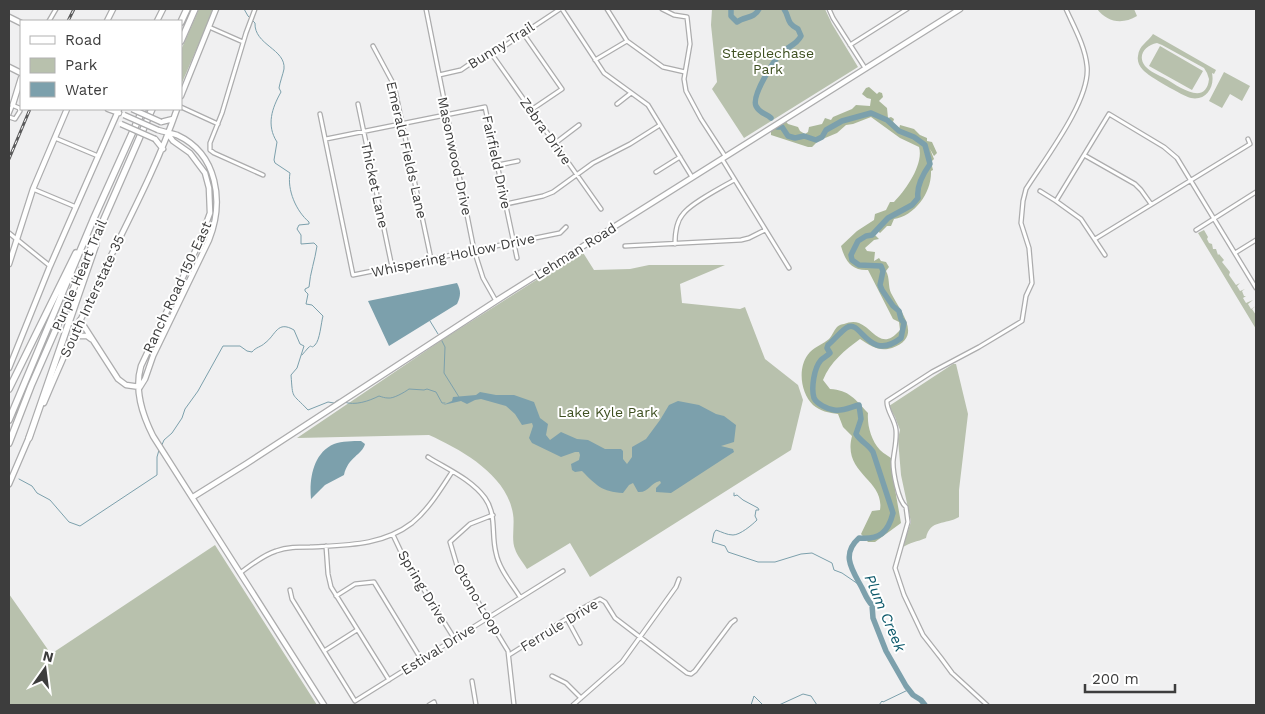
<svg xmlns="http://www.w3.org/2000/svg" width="1265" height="714" font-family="'Work Sans',sans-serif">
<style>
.green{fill:#b8c1ad;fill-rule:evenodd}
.forest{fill:#aab799}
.water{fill:#7ca0ac}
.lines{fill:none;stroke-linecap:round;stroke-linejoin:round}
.stream{stroke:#7ca0ac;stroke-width:1}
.river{stroke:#7ca0ac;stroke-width:5.5}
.street-casing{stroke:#acacad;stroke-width:5.5}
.secondary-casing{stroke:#acacad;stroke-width:7}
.highway-casing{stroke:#acacad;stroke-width:8}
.street{stroke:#fff;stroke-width:3}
.secondary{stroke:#fff;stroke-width:4.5}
.highway{stroke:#fff;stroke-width:5.5}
.rail-casing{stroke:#5a5a5b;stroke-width:3}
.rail{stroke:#fff;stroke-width:1;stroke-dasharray:4;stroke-linecap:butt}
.secondary-bridge-casing{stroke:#acacad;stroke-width:7;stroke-linecap:butt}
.secondary-bridge{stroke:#fff;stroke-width:4.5}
.labels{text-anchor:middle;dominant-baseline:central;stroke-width:4;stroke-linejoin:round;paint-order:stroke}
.street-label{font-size:14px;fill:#3d3d3d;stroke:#fff}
.park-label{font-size:14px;fill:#3e5021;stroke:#fff}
.water-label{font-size:15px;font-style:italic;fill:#0b586a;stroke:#fff}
</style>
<rect width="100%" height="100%" fill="#f0f0f1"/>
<path class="green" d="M199 9H214L181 85V50Z
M712 9H825L832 24 858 67 744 138 712 89 717 82 711 25Z
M1097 9H1134L1137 16C1122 25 1107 22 1097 9Z
M1153 34 1216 70 1214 74 1212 73C1215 87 1206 101 1191 98 1183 96 1148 76 1143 70 1139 66 1137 61 1138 56 1139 45 1148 42 1153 34ZM1157 43 1162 45 1204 68 1207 73 1209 79C1206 107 1178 86 1166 79 1159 75 1150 72 1145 66 1137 56 1145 45 1157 43Z
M1160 46 1203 71 1192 90 1149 66Z
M1224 72 1250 86 1242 101 1230 94 1222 108 1209 101Z
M1204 230 1208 237 1207 239 1209 243 1212 244 1213 249H1216L1218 255 1219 254 1224 260 1222 262 1230 272 1229 275 1236 285 1240 283 1237 286 1240 291 1245 289 1242 291 1244 296H1246L1243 298 1246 303 1253 300 1248 304 1251 309 1256 306 1252 309 1256 315V329L1198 233Z
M582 251 594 270 630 269 649 265H725L680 284 682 303 740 309 745 307 765 359 798 385 803 400 791 450 590 577 570 543 527 569C523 562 517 556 515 549 511 539 515 525 513 514 507 475 462 450 429 435L297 438 445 338Z
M953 364H956L968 414 959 490V517C946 525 930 519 926 538 917 542 910 542 902 548L911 522 901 475 898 439 900 430 895 417 889 406Z
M215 545 317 705H9V594L51 654Z"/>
<path class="forest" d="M869 87 877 94 879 92 882 93 883 97 879 101 887 108 888 118 891 117 894 119 893 122 899 129 900 125 914 129 920 135 927 138V141L932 142 937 153 934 156 930 149 934 159 931 162 933 170 931 171C932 192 915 216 894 219L891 226H887L880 233 877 230 874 234 879 239 874 240 865 248 867 251 875 252 874 261 879 258 881 261 886 262 889 267 886 271C890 278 888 287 891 293 900 311 924 337 892 348 879 352 871 346 860 339 845 350 830 362 823 380L830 389C849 390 855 399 868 413 867 425 871 440 880 450 884 454 889 456 893 460V478L901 523 875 542H868L861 534 872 511 880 510C885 479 842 474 852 436L843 427 838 414C829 413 820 411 813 405 800 392 797 366 810 352 815 347 823 344 829 339 832 336 834 330 837 327 839 325 842 324 844 324 849 322 854 321 859 323 874 329 881 352 900 330L899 322 893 319 868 270C852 271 845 261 841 246L857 231 874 220 875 214 886 210 890 202H894C906 190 924 164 919 147L900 138 871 117 853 124 846 125 837 133 818 141 812 147H808L771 135V127L784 119 788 124 798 127 800 131 805 134 808 132 809 127 822 124 825 118 831 120 833 117 852 109 856 105 870 106 871 99 867 98 862 94 866 88Z"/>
<path class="water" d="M457 283C461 291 461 295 457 304L389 346 368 301Z
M480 392 496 395H514L534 402 540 418 548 424 546 435 550 440 561 432 577 439 588 440 605 449H621L623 451V459L627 464 632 457V447L646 439 660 420 669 405 678 401 699 405 716 414 724 416 736 425 734 442 721 446 733 449 734 452 671 493 656 492V488L661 483 660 481C650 483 649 493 638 492L633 483 629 485 623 493C602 492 596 485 582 471L575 472 572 470 571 464 579 460 580 455 579 452H575L561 457 532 443 529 438 533 426 532 423 522 425 515 414 506 406 481 399 475 400 467 404 461 401 443 405 452 401 453 397 476 395Z
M361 441 365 444C362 455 348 457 344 475L325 485 311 499C309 479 313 453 334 444 342 441 353 441 361 441Z"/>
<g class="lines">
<path class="stream" d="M244 9 248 16 255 23C254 45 286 49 284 69 283 74 280 82 279 88L281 92C272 108 266 125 277 142L274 160 275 163 290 173C287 190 296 211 309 222V224L299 225 297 229 301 235V244L314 243 317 246C315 260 310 273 309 287L305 289V291L308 294 306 304 312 305 323 316C321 323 320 340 315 345 310 350 313 343 308 348 306 350 304 353 302 355
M430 321 438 334
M441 339 445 347 444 373 459 397
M344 402C355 406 369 401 379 396 382 397 385 398 388 398 393 399 405 392 409 389L424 390 427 389 436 392 442 403H445
M161 447 164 440 172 433 182 418 185 409 198 391 223 346H240L247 351 252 352C256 347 261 347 265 343 276 335 277 320 294 330L300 344 304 346 297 368 291 375C293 400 291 392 308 410L328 402 334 403 338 400
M19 479 32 486 37 493 50 500 69 522 80 526 157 475V457L159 450
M734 493V496L737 495 743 500 758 508 759 510H756L755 516 757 520C752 525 740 535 733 535 727 535 722 532 716 530L714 533 712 542 725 546 728 552 758 562H775L801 554 812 553 832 563 834 570 842 573 861 586
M751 705 754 696 763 705
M779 705 803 694 811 696 817 705
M879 705 882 701 883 702 910 689"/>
<path class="river" d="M731 9V16L737 22C745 16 754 19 759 9
M771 118C766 113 760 114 756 106 751 96 775 58 783 51 790 46 797 44 801 36L798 29C786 23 790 18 784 9
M777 127H782L788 136 795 138 804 136 816 140 822 137 826 130 842 121 871 113 887 120 899 131 914 137 925 145 930 164C923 174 916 186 918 198L912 205 888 218 872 235 866 236 858 241 851 255 852 260 859 265 881 266 883 271 880 285 882 290 893 306 899 311 901 319 904 323 901 338C869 363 861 320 848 327 844 328 833 341 828 345L827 348 830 353C827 356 823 358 821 360 814 368 811 388 814 398 817 404 827 409 834 410 842 412 851 407 859 405L861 419 856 434C861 442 868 444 873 452L893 513C888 533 879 540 859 538 840 555 853 571 862 588 865 594 867 600 872 605L873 618 886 651 906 686 913 695 921 700 925 705"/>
<g class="street-casing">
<path id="street" d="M255 9 246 33 222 113 210 143V150L214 153 263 175
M426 9 474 250 483 278 496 301
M562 9 604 73 648 105 692 177
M607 9 627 41 663 67 685 72
M662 9 674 15 687 17 690 44 684 79 686 91 701 119 725 156
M829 9 833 18 865 68
M49 21 56 9
M209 27 243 42
M523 33 562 89 531 110
M850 45 907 9
M373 46 394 85 431 259
M491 53 601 209
M595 60 627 41
M439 75 461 70 477 59 506 45 560 9
M358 104 392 267
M617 104 631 93
M181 107 218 124
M9 114 13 104
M320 114 353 275 560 233 566 227
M9 117 15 119 20 111 19 108 12 105
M55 138 98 156
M326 139 485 107 517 258
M554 144 579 125
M1084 155 1135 184 1141 190 1151 204
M722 159 789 268
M498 165 518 161
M656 172 680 157
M33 189 76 207
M1040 191 1056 201
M506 204 543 196 553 192 593 163 630 144 660 125
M1196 230 1256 192
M9 233 50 266
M1095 239 1250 144 1248 139
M675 244C675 234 676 222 683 214 692 202 721 188 734 180
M625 246 741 240 749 238 765 230
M1235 253 1256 240
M1105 255 1081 219 1056 201 1109 114 1164 147 1177 158 1256 288
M428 457C447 469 471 479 485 498 497 515 491 534 496 553 499 569 512 584 520 597
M493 515 470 524 450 542 458 569 508 651 514 705
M393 535 403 556 454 638
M326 546 328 574 331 587 389 680
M240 573C251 565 263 555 276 551 287 547 298 547 310 547 346 545 382 546 412 523 429 509 440 490 452 472
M290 590 292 599 355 701 563 571
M336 596 355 584 374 582 421 659
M567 619 580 643
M324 651 357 630
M509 655 585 607 600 599 605 602 615 618 687 673 691 674 695 671 731 623 735 620
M552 676 566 683 581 698
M472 681 476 705
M429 705 434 702 435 705
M573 705 622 662 676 587 679 579
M987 705 952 673 941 658 923 635 904 595 895 568 908 522 906 507C898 501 893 472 893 462 894 451 897 441 896 430 895 419 886 410 887 401L932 372 979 347 1022 321 1026 296 1032 283 1029 248 1021 223 1023 201 1026 189C1044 160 1091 100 1087 66 1085 46 1074 27 1066 9"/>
</g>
<g class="secondary-casing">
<path id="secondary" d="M9 17 21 23
M107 21 113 9
M157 21 163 9
M9 67 21 73
M181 96 216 9
M13 104 21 78
M108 109 119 113
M161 122 173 119
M168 134 173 141 190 153 205 173 209 188 210 213 199 243 141 366C134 390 142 414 153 436L324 705
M155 139 163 149
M9 264 33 189 67 109
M80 320 118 379 126 385 140 387
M72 340 78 336H87L91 339
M9 368 50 266 119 109
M140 387 145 379 153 356 209 240C224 202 218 154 177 135 171 133 164 132 158 130
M44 403C63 357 84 312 105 268 131 215 158 164 177 109
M9 484 30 435
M193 497 246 464 496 301 960 9"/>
</g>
<g class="highway-casing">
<path id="highway" d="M181 22 187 9
M181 41 195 9
M9 389 76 253
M9 420 93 220 143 109
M29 438 96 244
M9 443 31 386 152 109"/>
</g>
<use href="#street" class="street"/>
<use href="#secondary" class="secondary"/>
<use href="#highway" class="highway"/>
<g class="rail-casing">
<path id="rail" d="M68 21 74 9
M9 159 30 109"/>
</g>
<use href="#rail" class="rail"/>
<g class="secondary-bridge-casing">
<path id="secondary-bridge" d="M132 109 161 122
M124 115 158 130
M121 124 155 139"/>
</g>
<use href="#secondary-bridge" class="secondary-bridge"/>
</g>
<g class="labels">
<g class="street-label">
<text transform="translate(501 45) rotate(-32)">Bunny Trail</text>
<text transform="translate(546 131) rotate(55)">Zebra Drive</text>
<text transform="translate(407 150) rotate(77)">Emerald Fields Lane</text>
<text transform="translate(455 156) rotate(78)">Masonwood Drive</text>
<text transform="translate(497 162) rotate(78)">Fairfield Drive</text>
<text transform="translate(375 185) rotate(78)">Thicket Lane</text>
<text transform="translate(575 251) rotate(-32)">Lehman Road</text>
<text transform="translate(453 255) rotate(-12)">Whispering Hollow Drive</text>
<text transform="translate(79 275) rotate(-67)">Purple Heart Trail</text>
<text transform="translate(177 287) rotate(-65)">Ranch Road 150 East</text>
<text transform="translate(92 296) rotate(-65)">South Interstate 35</text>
<text transform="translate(423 587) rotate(59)">Spring Drive</text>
<text transform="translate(478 599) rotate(59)">Otono Loop</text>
<text transform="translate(559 625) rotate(-31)">Ferrule Drive</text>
<text transform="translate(438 649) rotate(-32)">Estival Drive</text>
</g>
<g class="park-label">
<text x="768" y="53">Steeplechase<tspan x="768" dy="16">Park</tspan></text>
<text x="608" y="412">Lake Kyle Park</text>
</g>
<g class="water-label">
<text transform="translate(885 613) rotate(67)">Plum Creek</text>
</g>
</g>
<rect width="1265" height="714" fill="none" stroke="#3d3d3d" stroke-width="20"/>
<rect x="20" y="20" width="162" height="90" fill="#ffffff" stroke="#b1b1b1"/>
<rect x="30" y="36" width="25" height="8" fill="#ffffff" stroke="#b1b1b1"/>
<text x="65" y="45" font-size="15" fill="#3d3d3d">Road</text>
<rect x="30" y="58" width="25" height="15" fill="#b8c1ad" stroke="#b1b1b1"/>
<text x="65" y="70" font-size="15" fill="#3d3d3d">Park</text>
<rect x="30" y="82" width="25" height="15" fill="#7ca0ac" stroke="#b1b1b1"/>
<text x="65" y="95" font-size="15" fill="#3d3d3d">Water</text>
<g transform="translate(45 669) rotate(14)" stroke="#ffffff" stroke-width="4" paint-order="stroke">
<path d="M0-4L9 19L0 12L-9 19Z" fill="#3d3d3d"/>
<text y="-8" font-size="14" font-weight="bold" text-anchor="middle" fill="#3d3d3d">N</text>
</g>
<path d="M1085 684v8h90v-8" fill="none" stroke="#3d3d3d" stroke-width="2.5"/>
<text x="1092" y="684" font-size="15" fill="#3d3d3d" stroke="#ffffff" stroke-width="4" paint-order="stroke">200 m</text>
</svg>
